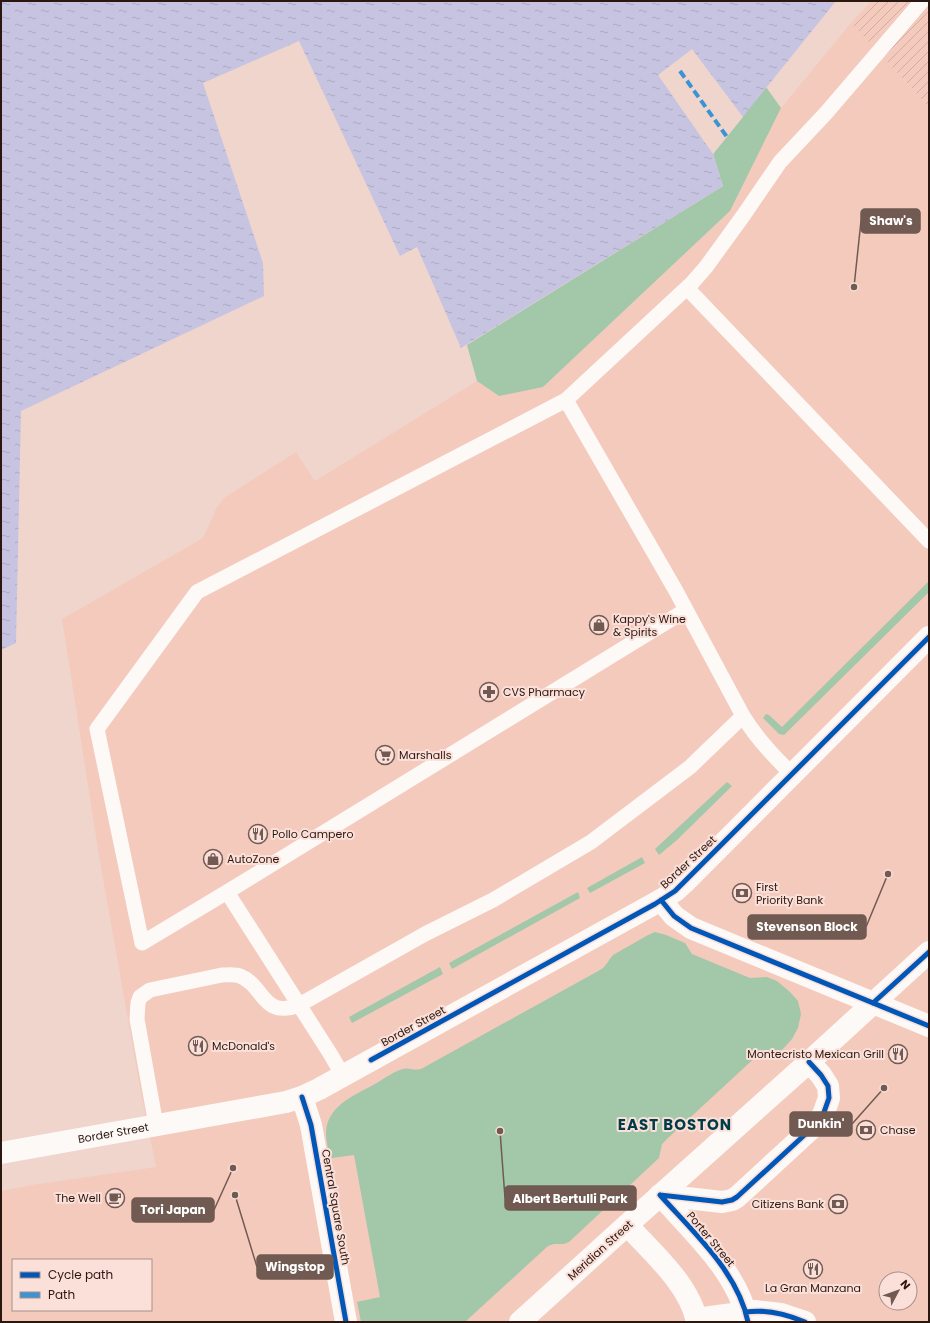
<svg xmlns="http://www.w3.org/2000/svg" width="930" height="1323" font-family="Poppins,sans-serif">
<style>
.built{fill:#f4cabd;fill-rule:evenodd}
.industrial{fill:url(#industrial-furrows)}
.green{fill:#a3c7a9}
.water{fill:url(#water-ripples)}
.pier{fill:#efd5cc}
.lines{fill:none;stroke-linecap:round;stroke-linejoin:round}
.lane{stroke:#fdf9f7;stroke-width:15}
.street{stroke:#fdf9f7;stroke-width:22}
.secondary{stroke:#fdf9f7;stroke-width:22}
.primary{stroke:#fdf9f7;stroke-width:22}
.quiet{stroke:#3c93d3;stroke-width:4;stroke-dasharray:8 4;stroke-linecap:butt}
.cycleway-casing{stroke:#fae0d8;stroke-width:8}
.cycleway{stroke:#0057b8;stroke-width:5}
.labels{text-anchor:middle;dominant-baseline:central;stroke-width:4;stroke-linejoin:round;paint-order:stroke}
.poi-label{font-size:11px;fill:#2c1710;stroke:#fae0d8;text-anchor:start}
.street-label{font-size:11px;fill:#2c1710;stroke:#fae0d8}
.district-label{font-size:15px;font-weight:bold;letter-spacing:1px;fill:#003b48;stroke:#fae0d8}
.leader{fill:none;stroke:#705a52;stroke-width:1.5}
.callout-dot{fill:#705a52;stroke:#fae0d8;stroke-width:1.5}
.callout{fill:#705a52;stroke:#705a52;stroke-width:1.5}
.callout-label{font-size:12px;text-anchor:middle;font-weight:bold;fill:#fff}
</style>
<defs>
<pattern id="industrial-furrows" width="10" height="10" patternUnits="userSpaceOnUse"><rect width="10" height="10" fill="#f4cabd"/><path d="M-1 1l2-2M0 10L10 0M9 11l2-2" fill="none" stroke="#d1ada1"/></pattern>
<pattern id="water-ripples" width="26" height="14" patternUnits="userSpaceOnUse"><rect width="26" height="14" fill="#c7c4e2"/><path d="M2 4q2-2 4 0t4 0M15 11q2-2 4 0t4 0" fill="none" stroke="#aba8c1"/></pattern>
</defs>
<rect width="100%" height="100%" fill="#efd5cc"/>
<path class="built" d="M851 23 929 107V1322H1V1191L32 1185 156 1167 141 1093 99 856 62 619 203 538 217 507 224 498 296 452 315 481 477 381 499 396 543 387 730 211 781 108ZM13 1260H151V1310H13ZM886 1279H910V1303H886Z"/>
<path class="industrial" d="M871 1H929V107L851 23Z"/>
<path class="green" d="M766 87 781 108 730 211 543 387 499 396 477 381 467 345 723 186 713 154Z
M929 581V592L784 735 779 734 763 718 766 714 769 715 782 727Z
M727 782 732 786 677 840 659 855 655 849Z
M642 857 645 863 590 893 587 888Z
M578 892 580 898 452 969 449 963Z
M655 932 666 935 678 940 685 943 692 954 750 978 767 977 777 981 790 992 798 1001 801 1014 798 1028 792 1039 783 1049 777 1052 767 1051 760 1053 667 1139 662 1144 659 1158 569 1242 564 1244H554L548 1246 465 1322H361L357 1302 380 1297 354 1155 332 1158C328 1153 328 1148 327 1143 320 1109 351 1097 375 1084 384 1079 394 1071 403 1069 409 1067 412 1071 421 1069L600 970C607 966 608 960 613 955L648 935Z
M440 967 443 974 352 1023 349 1017Z"/>
<path class="water" d="M1 1H836L713 154 723 186 461 348 417 247 400 256 299 41 203 83 263 263 264 296 21 411 16 643 1 650Z"/>
<path class="pier" d="M692 49 743 117 713 154 658 75Z"/>
<g class="lines">
<path class="lane" d="M687 288 929 541
M566 400 676 591 743 716C757 739 773 756 792 774
M227 892 142 943 97 729 197 592 566 400 692 283 706 267 743 216 780 162 826 113 922 1
M343 1076 331 1055 227 892 686 610
M156 1125 137 1019 138 1003 140 997 150 990 222 975C228 975 235 974 240 976 265 986 262 1019 299 1005L425 934 493 900 591 842 690 767 743 716"/>
<path class="street" d="M661 900 675 891 686 881 929 637
M873 1003 929 1026
M660 1195 722 1202 732 1200 737 1197 811 1129 823 1115 829 1098 828 1086 821 1075 809 1062"/>
<g class="secondary">
<path d="M302 1097 311 1125 346 1322"/>
<path id="s1" d="M1 1153 286 1102 302 1097 319 1089 661 900 674 916 691 928 873 1003"/>
<path d="M696 1319 755 1311 781 1314 805 1322"/>
<path d="M520 1322 627 1225"/>
</g>
<path class="primary" d="M660 1195C693 1232 738 1272 748 1322
M697 1322C690 1285 652 1252 627 1225L809 1062 929 952"/>
<path class="quiet" d="M680 71 727 137"/>
<g class="cycleway-casing">
<path id="cycleway" d="M661 900 674 916 691 928 929 1026
M873 1003 929 952
M371 1060 655 904 675 891 929 637
M302 1097 311 1125 346 1322
M660 1195 722 1202 732 1200 737 1197 811 1129 823 1115 829 1098 828 1086 821 1075 809 1062
M660 1195C693 1232 738 1272 748 1322
M746 1312C766 1309 786 1314 805 1322"/>
</g>
<use href="#cycleway" class="cycleway"/>
</g>
<defs>
<g id="shop-ring" transform="scale(1)"><circle r="9.5" fill="#fae0d8" stroke="#705a52" stroke-width="1.5"/><path d="M-5-2.5h2.3a2.7 3.5 0 0 1 5.4 0H5L5.5 6h-11ZM-1.5-2.5h3a1.5 2.3 0 0 0-3 0Z" fill="#705a52"/></g>
<g id="pharmacy-ring" transform="scale(1)"><circle r="9.5" fill="#fae0d8" stroke="#705a52" stroke-width="1.5"/><path d="M-2-6h4v4h4v4h-4v4h-4v-4h-4v-4h4Z" fill="#705a52"/></g>
<g id="supermarket-ring" transform="scale(1)"><circle r="9.5" fill="#fae0d8" stroke="#705a52" stroke-width="1.5"/><path d="M-6-5.5h2.5l.6 2H6L4.5 2H-2.5L-4.4-4H-6ZM-1.5 3.2a1.3 1.3 0 1 0 .1 0ZM3 3.2a1.3 1.3 0 1 0 .1 0Z" fill="#705a52"/></g>
<g id="restaurant-ring" transform="scale(1)"><circle r="9.5" fill="#fae0d8" stroke="#705a52" stroke-width="1.5"/><path d="M-5-6h1v4h1v-4h1v4h1v-4h1v5L-1.5 .5V6h-2V.5L-5-1ZM5-6V6H3V1.5H1.5Q1.5-4 5-6Z" fill="#705a52"/></g>
<g id="bank-ring" transform="scale(1)"><circle r="9.5" fill="#fae0d8" stroke="#705a52" stroke-width="1.5"/><path d="M-6-4H6V4H-6ZM0-2.3a2.3 2.3 0 1 0 0 4.6a2.3 2.3 0 1 0 0-4.6Z" fill="#705a52"/></g>
<g id="cafe-ring" transform="scale(1)"><circle r="9.5" fill="#fae0d8" stroke="#705a52" stroke-width="1.5"/><path d="M-5.5-4.5H6V0H3Q3 3.5 0 3.5H-2.5Q-5.5 3.5-5.5 0ZM3-3.2v2h1.7v-2ZM-6 4.5H4V6H-6Z" fill="#705a52"/></g>
</defs>
<g fill-rule="evenodd">
<use href="#shop-ring" x="599" y="625"/>
<use href="#pharmacy-ring" x="489" y="692"/>
<use href="#supermarket-ring" x="385" y="755"/>
<use href="#restaurant-ring" x="258" y="834"/>
<use href="#shop-ring" x="213" y="859"/>
<use href="#bank-ring" x="742" y="893"/>
<use href="#restaurant-ring" x="198" y="1046"/>
<use href="#restaurant-ring" x="898" y="1054"/>
<use href="#bank-ring" x="866" y="1130"/>
<use href="#cafe-ring" x="115" y="1198"/>
<use href="#bank-ring" x="838" y="1204"/>
<use href="#restaurant-ring" x="813" y="1269"/>
</g>
<g class="labels">
<g class="poi-label">
<text x="613" y="619">Kappy's Wine<tspan x="613" dy="13">&amp; Spirits</tspan></text>
<text x="503" y="692">CVS Pharmacy</text>
<text x="399" y="755">Marshalls</text>
<text x="272" y="834">Pollo Campero</text>
<text x="227" y="859">AutoZone</text>
<text x="756" y="887">First<tspan x="756" dy="13">Priority Bank</tspan></text>
<text x="212" y="1046">McDonald's</text>
<text x="884" y="1054" text-anchor="end">Montecristo Mexican Grill</text>
<text x="880" y="1130">Chase</text>
<text x="101" y="1198" text-anchor="end">The Well</text>
<text x="824" y="1204" text-anchor="end">Citizens Bank</text>
<text x="813" y="1288" text-anchor="middle">La Gran Manzana</text>
</g>
<g class="street-label">
<text transform="translate(688 862) rotate(-43)">Border Street</text>
<text transform="translate(413 1026) rotate(-29)">Border Street</text>
<text stroke="none"><textPath href="#s1" startOffset="114">Border Street</textPath></text>
<text transform="translate(336 1207) rotate(80)">Central Square South</text>
<text transform="translate(711 1239) rotate(50)">Porter Street</text>
<text transform="translate(600 1250) rotate(-42)">Meridian Street</text>
</g>
<g class="district-label">
<text x="675" y="1124">EAST BOSTON</text>
</g>
</g>
<path class="leader" d="M854 287L861 221M888 874L866 927M884 1088L852 1124M500 1131L505 1198M233 1168L214 1210M235 1195L257 1267"/>
<g class="callout-dot">
<circle cx="854" cy="287" r="4"/>
<circle cx="888" cy="874" r="4"/>
<circle cx="884" cy="1088" r="4"/>
<circle cx="500" cy="1131" r="4"/>
<circle cx="233" cy="1168" r="4"/>
<circle cx="235" cy="1195" r="4"/>
</g>
<g class="callout">
<rect x="861" y="209" width="59" height="24" rx="4"/>
<rect x="748" y="915" width="118" height="24" rx="4"/>
<rect x="790" y="1112" width="62" height="24" rx="4"/>
<rect x="505" y="1186" width="131" height="24" rx="4"/>
<rect x="132" y="1198" width="82" height="24" rx="4"/>
<rect x="257" y="1255" width="76" height="24" rx="4"/>
</g>
<g class="callout-label">
<text x="891" y="225">Shaw's</text>
<text x="807" y="931">Stevenson Block</text>
<text x="821" y="1128">Dunkin'</text>
<text x="570" y="1203">Albert Bertulli Park</text>
<text x="173" y="1214">Tori Japan</text>
<text x="295" y="1271">Wingstop</text>
</g>
<rect width="930" height="1323" fill="none" stroke="#2c1710" stroke-width="4"/>
<rect x="12" y="1259" width="140" height="52" fill="#fae0d8" stroke="#a89088"/>
<rect x="20" y="1272" width="20" height="6" fill="#0057b8" stroke="#a89088"/>
<text x="48" y="1279" font-size="12" fill="#2c1710">Cycle path</text>
<rect x="20" y="1292" width="20" height="6" fill="#3c93d3" stroke="#a89088"/>
<text x="48" y="1299" font-size="12" fill="#2c1710">Path</text>
<g transform="translate(898 1291) rotate(49)"><circle r="19" fill="#fae0d8" stroke="#a89088"/>
<path d="M0-3L7 15L0 10L-7 15Z" fill="#705a52"/>
<text y="-6" font-size="11" font-weight="bold" text-anchor="middle" fill="#2c1710">N</text>
</g>
</svg>
